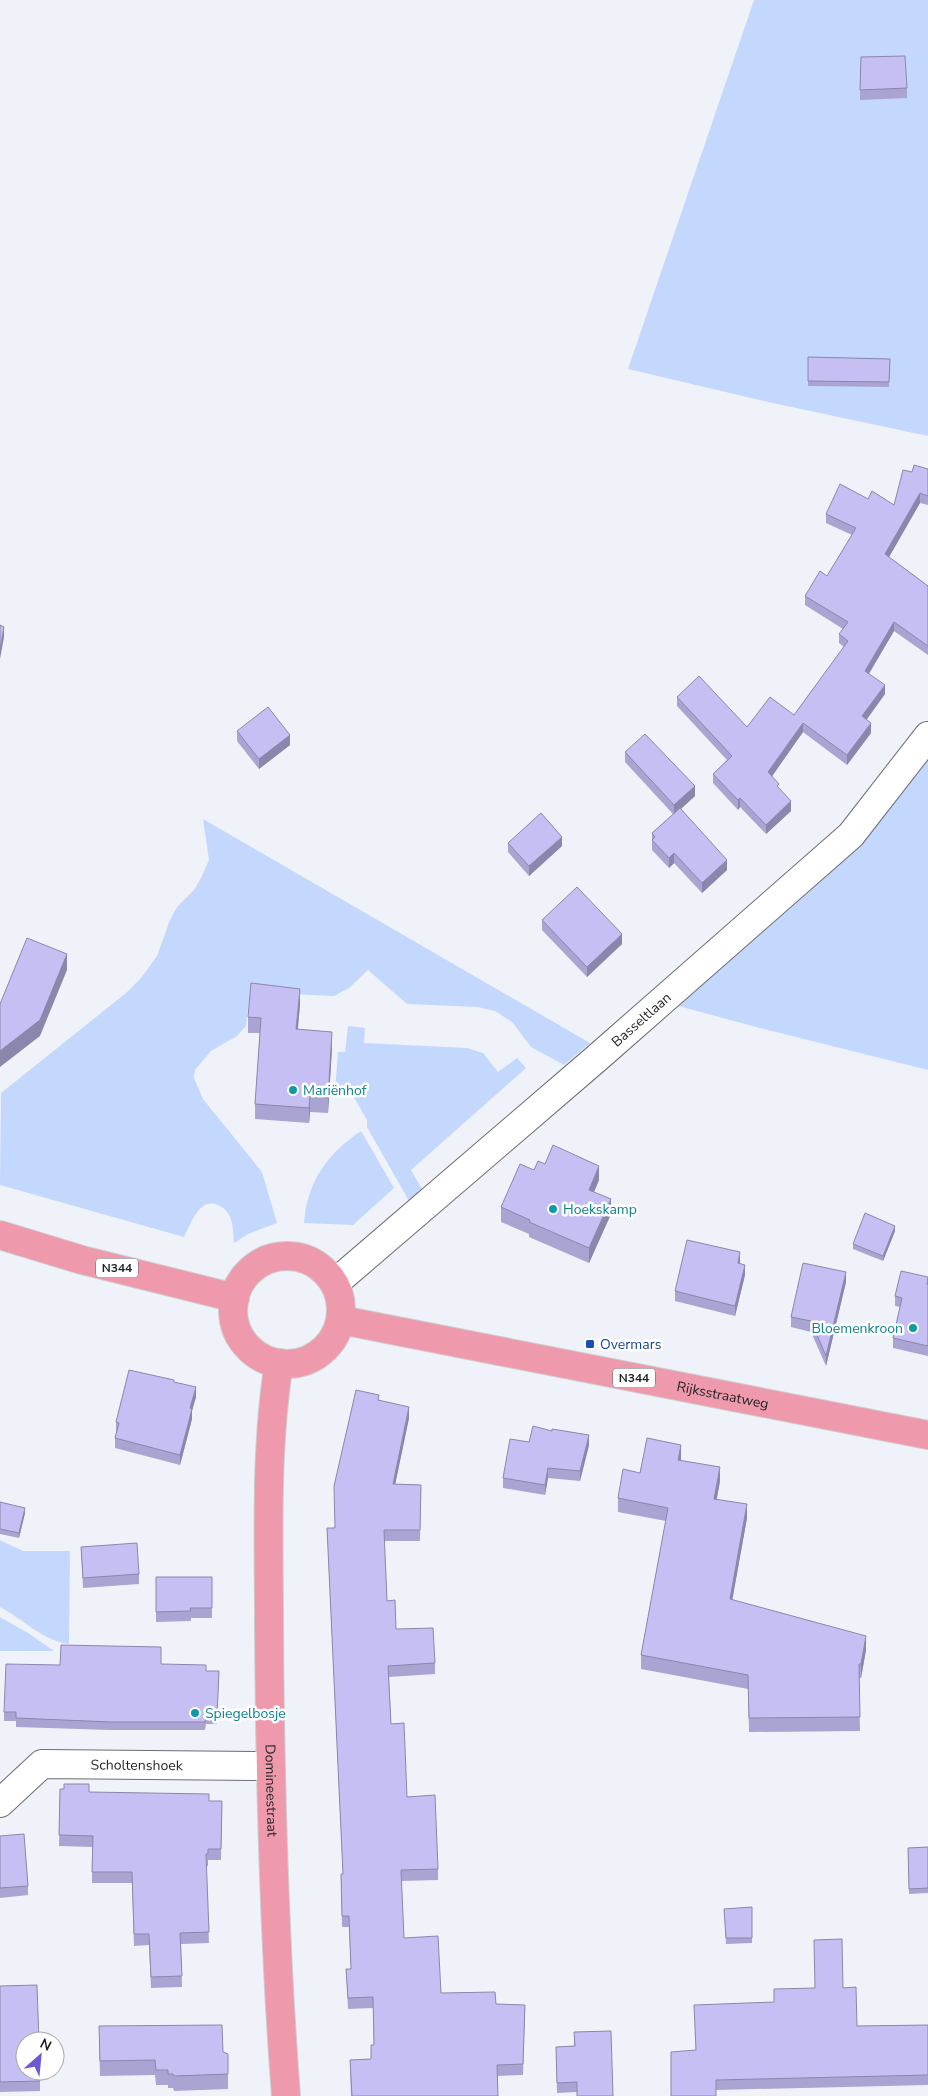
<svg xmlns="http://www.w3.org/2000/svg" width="928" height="2096" font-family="'Nunito Sans',sans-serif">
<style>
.green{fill:#c4d7fc}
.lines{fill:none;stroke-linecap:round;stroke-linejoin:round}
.minor-casing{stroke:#6a6d72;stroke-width:30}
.major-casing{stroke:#cececf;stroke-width:30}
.minor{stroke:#fff;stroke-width:28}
.major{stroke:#ee99ac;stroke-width:28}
.wall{fill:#aaa4d2}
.shaded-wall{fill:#8b86ab}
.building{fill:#c6bff4;stroke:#8b86ab}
.culture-dot{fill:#0f9aa8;stroke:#fff;stroke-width:2}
.transit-dot{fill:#1a4fb4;stroke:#fff;stroke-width:2}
.labels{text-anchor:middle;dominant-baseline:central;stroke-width:5;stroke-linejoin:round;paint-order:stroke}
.shield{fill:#fff;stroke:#626465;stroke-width:1}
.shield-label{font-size:12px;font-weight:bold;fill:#1f2123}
.street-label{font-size:14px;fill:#1f2123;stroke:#fff}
.culture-label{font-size:14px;fill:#0d838f;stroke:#fff;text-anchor:start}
.transit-label{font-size:14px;fill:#164399;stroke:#fff;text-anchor:start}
</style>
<rect width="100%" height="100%" fill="#eff3f9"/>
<path class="green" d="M754 0H928V436L768 402 628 369Z
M928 756V1070L760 1028 671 1004Z
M203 819 590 1043 564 1065 531 1047 512 1022 495 1011 478 1007 407 1004 368 970 349 988 334 996 250 992 246 1026 237 1036 211 1051 195 1070 194 1078 203 1099 262 1172 277 1223 248 1234 234 1243C233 1229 234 1212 218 1205 213 1203 208 1203 203 1206 194 1213 189 1227 184 1237L0 1185 1 1093 126 993 141 978 157 956 170 920 177 907 194 890 201 878 209 860Z
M348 1026 365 1028 364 1043 467 1048 483 1053 498 1072 517 1058 526 1068 411 1170 426 1196 413 1208 367 1127V1120L352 1094 335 1092 338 1052H345Z
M361 1131 394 1188 353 1225 304 1223C307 1182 327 1154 361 1131Z
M0 1540 23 1551H70L69 1644C43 1641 23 1619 0 1607Z
M0 1617 28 1633 54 1651H0Z"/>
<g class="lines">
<g class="minor-casing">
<g id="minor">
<path id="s1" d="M335 1283 597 1058 851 835 928 736"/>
<path id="s2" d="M0 1803 42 1764 270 1766"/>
</g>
</g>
<g class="major-casing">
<g id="major">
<path d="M0 1235 82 1260 235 1298"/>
<circle cx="287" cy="1310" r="54"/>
<path id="s3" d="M341 1320 928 1435"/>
<path id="s4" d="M279 1363C265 1450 269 1540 269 1627 270 1784 274 1940 286 2096"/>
</g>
</g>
<use href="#minor" class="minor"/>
<use href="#major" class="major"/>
</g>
<path class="wall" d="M861 57 907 88V98L860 100Z
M808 357 890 359 889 387 808 386Z
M928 469V505L920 503 889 557 928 586V655L894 631 869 674 885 694 866 720 871 733 847 765 803 732 772 776 791 811 766 834 740 807 738 810 713 783V774L727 760 677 706V697L747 727 794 715 844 647 839 643V634L843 629 805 605V596L827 576 852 535 826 523V514L868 499 894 505 912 472Z
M237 731 290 745 259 769 237 741Z
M625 752 695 796 681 809 727 870 702 893 674 863 669 868 652 850V833L673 814 625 762Z
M508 843 562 846 529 876 508 852Z
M542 920 622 944 587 977 542 930Z
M300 1005 298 1029 332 1048 328 1113 310 1112 309 1123 255 1119V1104L260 1033H248V1017Z
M545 1164 599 1180 594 1192 611 1214 589 1263 529 1237V1234L501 1222V1207L534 1170Z
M895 1231 883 1261 853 1249V1244Z
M740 1262V1264L745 1275 735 1316 675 1301V1291Z
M928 1277V1356L893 1348V1338L900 1307 895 1306V1296Z
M846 1282 826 1366 811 1332 791 1327V1317Z
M174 1382 196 1397 192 1409V1419L180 1465 115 1448V1438L116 1432V1422Z
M379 1400 409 1418 395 1484 421 1485 420 1541H384L387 1601 396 1629 435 1663V1674L389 1677 391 1724 407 1797 438 1869V1880L401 1881 404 1938 441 1993 496 2004 525 2005 523 2075 498 2076V2096H351L350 2060 371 2059 374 2045 373 2008 348 2009 346 1969H351L349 1927H342L341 1874H343L327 1528H334Z
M529 1442 589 1445 580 1481 548 1478 545 1495 503 1488V1478Z
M680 1460 720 1481 717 1499 747 1518 732 1600 866 1650 861 1678H859L860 1731 749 1732 748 1689 641 1669V1655L666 1521 618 1512V1498L640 1473Z
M0 1502 25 1513 19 1538 0 1534Z
M81 1547 139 1574V1584L83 1588Z
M156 1577H212V1618H191V1621L156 1622Z
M161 1664 206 1671H219L217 1724H206L205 1730H111L16 1727V1721H4V1712L60 1665Z
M60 1789 89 1792 209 1801H222L221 1860H208V1866H206L209 1943 181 1944 182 1987 151 1988 149 1945 134 1946 132 1883H92V1847L59 1846Z
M0 1836 28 1886V1895L0 1898Z
M928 1847V1893L909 1894 908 1848Z
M752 1907V1943L726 1944 724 1909Z
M0 1986 40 2071V2091L0 2092Z
M843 1988 857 2026 928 2025V2085L716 2090 696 2050 774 2002Z
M574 2032 613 2096 577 2092 557 2093 556 2047 574 2046Z
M99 2041 223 2052 228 2054V2089L174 2091 173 2088H168V2085H156L155 2075 100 2076Z"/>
<path class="shaded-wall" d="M920 493V503L885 564V554Z
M894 622V631L865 680V671Z
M4 627V637L0 659V649Z
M885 685V694L862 726V716Z
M803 723V732L768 782V772Z
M871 723V733L847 765V755Z
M290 735V745L259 769V759Z
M695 786V796L674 815V805Z
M740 798V807L738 810V800Z
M791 801V811L766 834V825Z
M562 837V846L529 876V866Z
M674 853V863L669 868V858Z
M727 860V870L702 893V883Z
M622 934V944L587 977V967Z
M67 954V970L40 1036 0 1067V1051Z
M300 989V1005L296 1045V1029Z
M332 1032V1048L328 1113V1098Z
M310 1096V1112L309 1123V1108Z
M599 1166V1180L589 1204V1190Z
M611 1199V1214L589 1263V1248Z
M895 1226V1231L883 1261V1256Z
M740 1252V1262L738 1273V1263Z
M745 1265V1275L735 1316V1306Z
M846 1272V1282L826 1366V1356Z
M196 1387V1397L190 1418V1408Z
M409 1407V1418L393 1495V1484Z
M192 1409V1419L180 1465V1455Z
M589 1435V1445L580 1481V1471Z
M681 1445V1459L678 1473V1460Z
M720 1467V1481L714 1512V1499Z
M548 1468V1478L545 1495V1485Z
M747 1504V1518L730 1613V1599Z
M25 1508V1513L19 1538V1533Z
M866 1636V1650L861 1678V1664Z"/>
<path class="building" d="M905 56 907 88 860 90 861 57Z
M808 357 890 359 889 382 808 381Z
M914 465 928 469V496L920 493 885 554 928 586V646L894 622 865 671 885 685 862 716 871 723 847 755 803 723 768 772 779 784 777 786 791 801 766 825 740 798 738 800 713 774 732 756 677 697 699 676 747 727 770 697 794 715 848 641 839 634 848 622 805 596 820 571 827 576 856 528 826 514 840 484 868 499 872 491 894 505 903 470 912 472Z
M0 625 4 627 0 649Z
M268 707 290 735 259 759 237 731Z
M645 734 695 786 674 805 625 752Z
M680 808 727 860 702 883 674 853 669 858 652 840 655 837 652 833Z
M541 813 562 837 529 866 508 843Z
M577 887 622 934 587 967 542 920Z
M27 938 67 954 40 1020 0 1051V1004Z
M251 983 300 989 296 1029 332 1032 328 1098 310 1096 309 1108 255 1104 261 1018 248 1017Z
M553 1145 599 1166 589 1190 611 1199 589 1248 529 1222 530 1220 501 1207 520 1164 534 1170 538 1161 545 1164Z
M865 1213 895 1226 883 1256 853 1244Z
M687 1240 740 1252 738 1263 745 1265 735 1306 675 1291Z
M803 1263 846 1272 826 1356 811 1321 791 1317Z
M901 1271 928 1277 927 1284 928 1285V1346L893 1338 902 1298 895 1296Z
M129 1370 174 1380V1382L196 1387 190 1408 192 1409 180 1455 115 1438 119 1423 116 1422Z
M356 1390 379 1395 378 1400 409 1407 393 1484 421 1485 420 1530H384L387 1601 395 1600 396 1629 433 1628 435 1663 388 1666 391 1724 404 1723 407 1797 435 1795 438 1869 401 1870 404 1938 438 1936 441 1993 495 1992 496 2004 525 2005 523 2064 497 2065 498 2096H352L350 2060 371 2059V2045H374L373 1997 348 1998 346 1969H351L349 1916H342L341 1874H343L327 1528H335L334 1486Z
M533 1426 552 1431V1429L589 1435 580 1471 548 1468 545 1485 503 1478 510 1439 529 1442Z
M647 1438 681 1445 678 1460 720 1467 714 1499 747 1504 730 1599 866 1636 861 1664H859L860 1717 749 1718 748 1675 641 1655 668 1508 618 1498 623 1469 640 1473Z
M0 1502 25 1508 19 1533 0 1529Z
M137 1543 139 1574 83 1578 81 1547Z
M156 1577H212V1608H190L191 1611 156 1612Z
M61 1645 161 1647V1664L206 1665V1671H219L217 1716 206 1715 205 1722H111L16 1718V1712H4L6 1664 60 1665Z
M64 1784H89V1792L209 1794V1801H222L221 1849H208V1854H206L209 1932 180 1933 182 1976 151 1977 149 1934H134L132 1872H92L93 1836 59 1835 60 1789H64Z
M24 1834 28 1886 0 1888V1836Z
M928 1847V1888L909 1889 908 1848Z
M752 1907V1938H726L724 1909Z
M842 1939 843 1988 856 1987 857 2026 928 2025V2075L716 2080V2096H671V2052L696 2050 694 2005 774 2002V1989L815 1988 814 1940Z
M37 1985 39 2041H25V2071H40V2081L0 2082V1986Z
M222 2025 223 2052 228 2054V2074L174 2076 173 2074H168V2070H156L155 2060 100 2061 99 2026Z
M611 2031 613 2096H577V2082L557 2083 556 2047 575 2046 574 2032Z"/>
<g class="culture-dot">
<circle cx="293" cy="1090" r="5"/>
<circle cx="553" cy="1209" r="5"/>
<circle cx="913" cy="1328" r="5"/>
<circle cx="195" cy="1713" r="5"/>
</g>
<rect class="transit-dot" x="585" y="1339" width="10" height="10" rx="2.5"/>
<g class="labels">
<g class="shield">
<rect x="96" y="1258.5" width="42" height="19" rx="4"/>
<rect x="613" y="1368.5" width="42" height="19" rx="4"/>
</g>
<g class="shield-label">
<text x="117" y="1268">N344</text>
<text x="634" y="1378">N344</text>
</g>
<g class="street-label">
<text stroke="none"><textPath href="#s1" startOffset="404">Basseltlaan</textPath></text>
<text stroke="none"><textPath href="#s3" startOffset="389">Rijksstraatweg</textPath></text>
<text stroke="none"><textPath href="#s2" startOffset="152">Scholtenshoek</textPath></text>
<text stroke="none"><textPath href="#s4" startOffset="428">Domineestraat</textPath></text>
</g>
<g class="culture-label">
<text x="303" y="1090">Mariënhof</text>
<text x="563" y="1209">Hoekskamp</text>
<text x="903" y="1328" text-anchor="end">Bloemenkroon</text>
<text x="205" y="1713">Spiegelbosje</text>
</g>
<g class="transit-label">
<text x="600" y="1344">Overmars</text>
</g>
</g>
<g transform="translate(40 2056) rotate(27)"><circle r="24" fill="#ffffff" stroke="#a5a6a7"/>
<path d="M0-4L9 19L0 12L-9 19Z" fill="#7158d2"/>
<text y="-8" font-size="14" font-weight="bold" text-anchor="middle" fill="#1f2123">N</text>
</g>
</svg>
